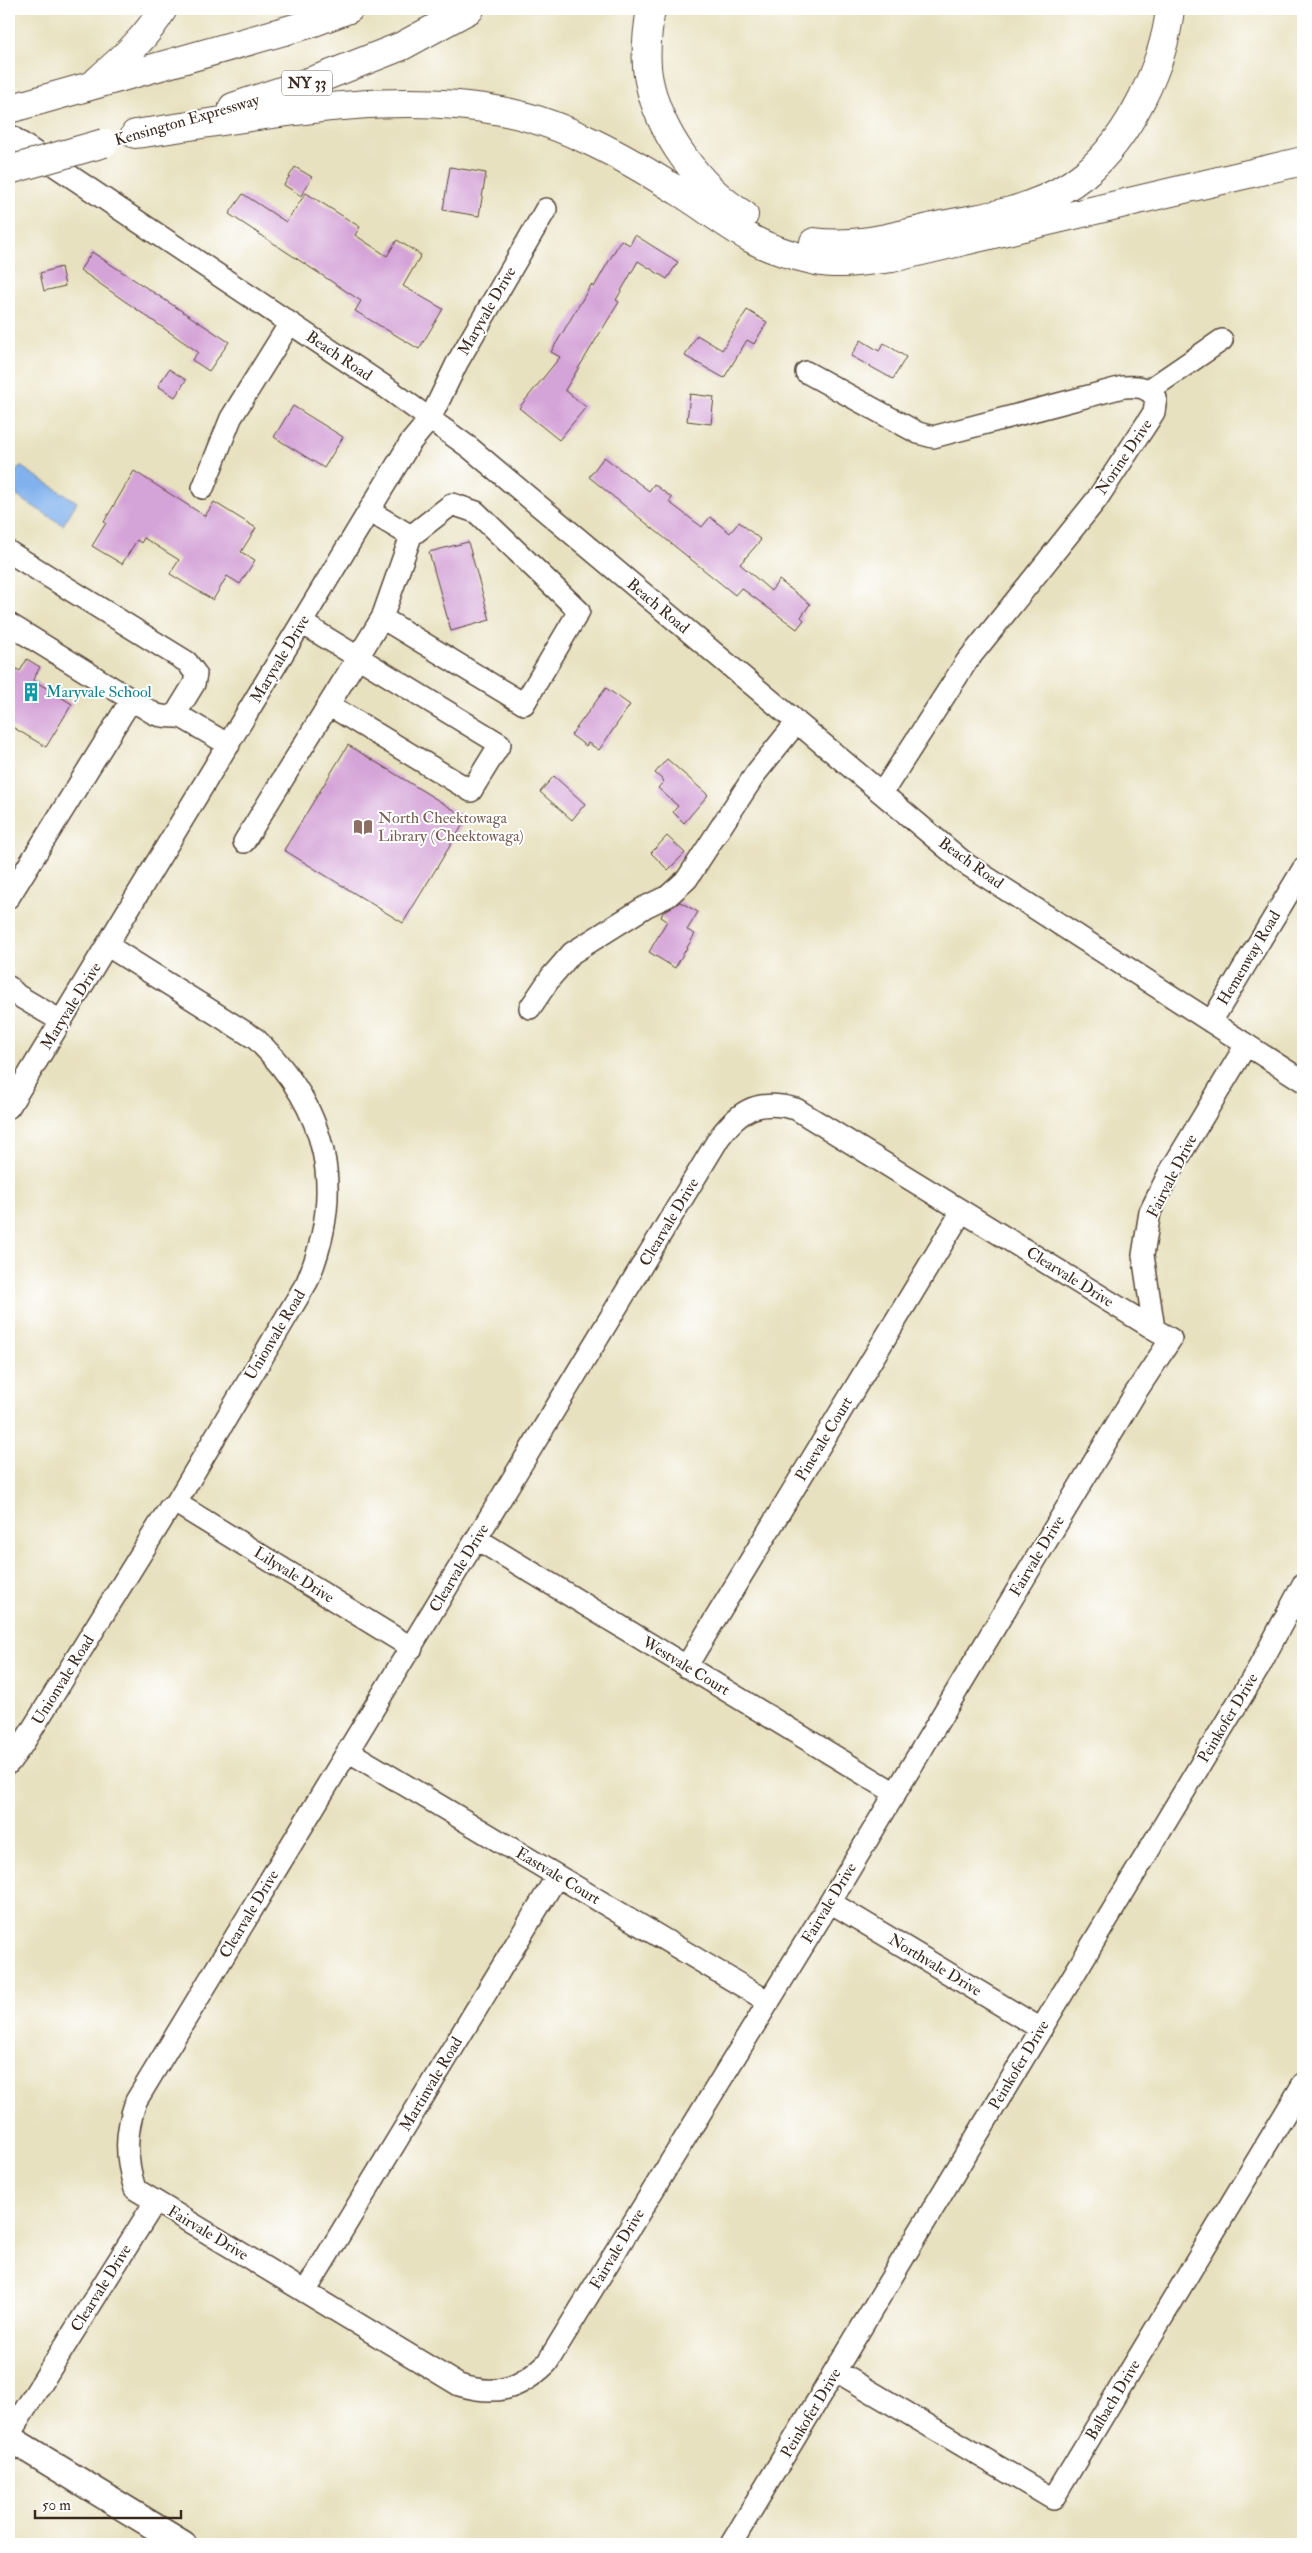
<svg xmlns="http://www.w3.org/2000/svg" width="1312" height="2553" font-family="'IM FELL Double Pica',serif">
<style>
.water{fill:#82b2ed;stroke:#5e6e86}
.building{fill:#d4a3d7}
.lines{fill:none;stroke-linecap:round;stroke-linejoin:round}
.minor-casing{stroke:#554536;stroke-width:24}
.major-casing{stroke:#554536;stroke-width:29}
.highway-casing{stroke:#554536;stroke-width:30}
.minor{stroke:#fff;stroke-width:21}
.major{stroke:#fff;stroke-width:26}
.highway{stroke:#fff;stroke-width:28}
.highway-bridge-casing{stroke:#554536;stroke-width:30;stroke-linecap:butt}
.highway-bridge{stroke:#fff;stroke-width:28}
.labels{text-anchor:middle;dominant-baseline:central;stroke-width:4;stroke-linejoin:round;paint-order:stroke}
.shield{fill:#fff;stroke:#766a62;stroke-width:1}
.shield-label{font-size:15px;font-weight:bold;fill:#3b2a1e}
.street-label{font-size:16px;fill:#3b2a1e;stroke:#fff}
.culture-label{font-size:16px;fill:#0d838f;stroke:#fff;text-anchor:start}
.education-label{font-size:16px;fill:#785e54;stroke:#fff;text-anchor:start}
</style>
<rect width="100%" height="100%" fill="#fff"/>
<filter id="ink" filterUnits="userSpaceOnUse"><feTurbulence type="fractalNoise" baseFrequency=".02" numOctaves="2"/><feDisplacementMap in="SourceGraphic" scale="10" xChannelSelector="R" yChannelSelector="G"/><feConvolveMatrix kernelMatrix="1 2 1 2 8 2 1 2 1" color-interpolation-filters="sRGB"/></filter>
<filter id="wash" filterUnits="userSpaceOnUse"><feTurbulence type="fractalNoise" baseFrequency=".0096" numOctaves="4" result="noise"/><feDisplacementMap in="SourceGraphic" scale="20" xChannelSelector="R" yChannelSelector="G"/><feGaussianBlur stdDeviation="1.12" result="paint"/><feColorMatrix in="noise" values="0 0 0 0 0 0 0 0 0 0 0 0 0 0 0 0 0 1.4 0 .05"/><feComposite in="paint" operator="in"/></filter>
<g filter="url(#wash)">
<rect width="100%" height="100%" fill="#e8e1bf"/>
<path class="water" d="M20 466 77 502 63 525 9 491V483Z"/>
<g id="blocks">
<path class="building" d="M295 167 312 177 301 196 284 185Z
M450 167 486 173 479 216 443 210Z
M306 193 360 227 355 235 387 256 397 240 421 255 403 286 443 309 419 349 355 311 361 301 229 214 243 194 286 222Z
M635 235 678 262 667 279 638 261 616 300 619 302 565 390 586 407 559 440 519 408 560 357 551 352 591 285 594 287 621 240 630 245Z
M92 252 229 342 209 371 192 360 198 352 80 270Z
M61 267 65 286 44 291 40 273Z
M747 310 767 322 754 344 747 340 724 378 685 356 697 335 722 350Z
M861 340 879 351 884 343 906 357 893 379 851 356Z
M169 369 186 380 175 397 158 386Z
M690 394 714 397 711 424 687 421Z
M293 406 343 437 324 468 274 437Z
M604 457 649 491 654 484 672 498 669 502 702 527 710 517 730 533 739 522 761 540 740 564 771 591 779 580 810 604 801 617 804 620 797 629 741 588 735 595 589 477Z
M134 471 205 516 214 502 256 528 241 552 255 560 240 584 227 576 213 600 170 574 179 560 144 538 141 543 137 540 122 564 92 546 106 523 104 522Z
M468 542 490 620 451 631 429 552Z
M27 659 40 667 33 680 72 704 46 747 9 725V664L20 671Z
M606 688 630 705 599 750 588 743 586 746 571 735Z
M348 745 467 818 403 923 284 850Z
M667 759 708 795 684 823 673 812 678 806 658 788 664 781 655 773Z
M554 776 585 804 572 820 540 792Z
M667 836 685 853 668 870 651 853Z
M680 902 698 912 687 930 695 934 675 968 649 952 667 921 661 917 663 912Z"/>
</g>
</g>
<g filter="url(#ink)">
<use href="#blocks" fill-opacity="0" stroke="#554536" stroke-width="1"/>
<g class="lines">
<g class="minor-casing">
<path id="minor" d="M9 135 387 388 470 448 966 864 1303 1081
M806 372 918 433 933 437 1123 387C1138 386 1146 386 1156 398L1154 412 1147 423 1097 499 967 661 882 793
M1149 390 1222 340
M203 488 231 418 290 323
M369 511 411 536 452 504 476 512 579 611 524 704 382 618
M9 552 187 662 196 674 194 684 175 715
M302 623 500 744 471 791 329 705
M9 624 153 713C163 719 172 715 183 718L229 745
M244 842 382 618 411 536
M9 897 131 700
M9 987 17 995 61 1021
M530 1008 551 977 572 953 645 907 668 896 687 879 756 773 797 722
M1211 1022 1303 869
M9 1107 410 443 430 419 457 363 546 209
M1154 1329 796 1109C760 1099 741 1108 719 1138L136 2101C125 2133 125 2157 135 2189L459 2385C496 2396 519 2390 547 2363L830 1902 1136 1392 1171 1339 1154 1329 1143 1255 1150 1212 1168 1175 1246 1045
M176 1503 412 1648
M477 1539 895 1793
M686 1667 962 1211
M348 1751 769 2002
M9 1763 23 1744 170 1507 176 1503 307 1282C346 1189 328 1109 256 1039L108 946
M830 1902 1041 2029
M305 2292 557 1876
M836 2371 1053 2499 1303 2084
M9 2435 155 2202
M731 2544 1258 1669 1303 1584"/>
</g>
<g class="major-casing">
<path id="major" d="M9 2438 183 2544"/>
</g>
<g class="highway-casing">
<path id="highway" d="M651 9C647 32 644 57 649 81 660 134 699 187 744 215
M98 80C123 58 146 38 163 9
M233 107 326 76 402 46 470 9
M9 109 309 24 349 9
M135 134C249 118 387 89 501 111 563 122 626 158 678 191 703 206 726 225 752 239 771 250 795 256 816 261 840 266 867 261 892 258L1303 161
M814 242C856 248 896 236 937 226 965 220 1003 216 1029 205 1049 198 1069 187 1085 174 1129 138 1164 65 1170 9"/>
</g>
<use href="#minor" class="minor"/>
<use href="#major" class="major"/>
<use href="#highway" class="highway"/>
<g class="highway-bridge-casing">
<path id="highway-bridge" d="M9 170 104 143"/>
</g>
<use href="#highway-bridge" class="highway-bridge"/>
</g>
</g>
<defs>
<g id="building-bare" transform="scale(1.5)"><path d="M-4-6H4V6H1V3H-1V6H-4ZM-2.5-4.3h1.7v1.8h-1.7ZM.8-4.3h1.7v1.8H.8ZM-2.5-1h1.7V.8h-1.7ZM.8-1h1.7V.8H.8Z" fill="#0f9aa8" stroke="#fff" stroke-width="2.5" paint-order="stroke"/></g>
<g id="library-bare" transform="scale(1.5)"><path d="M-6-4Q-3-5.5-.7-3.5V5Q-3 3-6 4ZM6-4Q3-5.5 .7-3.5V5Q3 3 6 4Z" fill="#8d6e63" stroke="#fff" stroke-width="2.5" paint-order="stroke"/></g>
</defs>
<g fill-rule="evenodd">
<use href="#building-bare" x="31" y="692"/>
<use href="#library-bare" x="363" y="827"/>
</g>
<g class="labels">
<rect class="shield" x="282" y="70.5" width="50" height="25" rx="4"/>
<g class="shield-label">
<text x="307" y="83">NY 33</text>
</g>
<g class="street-label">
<text transform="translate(187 120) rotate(-16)">Kensington Expressway</text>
<text transform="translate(487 311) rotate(-60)">Maryvale Drive</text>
<text transform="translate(339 356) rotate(34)">Beach Road</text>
<text transform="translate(1124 457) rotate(-56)">Norine Drive</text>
<text transform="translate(658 606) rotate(40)">Beach Road</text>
<text transform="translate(280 659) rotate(-59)">Maryvale Drive</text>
<text transform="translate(971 863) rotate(36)">Beach Road</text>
<text transform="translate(1249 958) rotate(-59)">Hemenway Road</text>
<text transform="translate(71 1006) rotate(-58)">Maryvale Drive</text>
<text transform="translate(1172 1176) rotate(-63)">Fairvale Drive</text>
<text transform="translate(669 1222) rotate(-59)">Clearvale Drive</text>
<text transform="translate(1070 1277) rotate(32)">Clearvale Drive</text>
<text transform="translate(275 1335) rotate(-59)">Unionvale Road</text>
<text transform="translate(824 1439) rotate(-59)">Pinevale Court</text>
<text transform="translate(1037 1556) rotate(-59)">Fairvale Drive</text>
<text transform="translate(459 1568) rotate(-59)">Clearvale Drive</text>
<text transform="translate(294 1575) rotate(32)">Lilyvale Drive</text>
<text transform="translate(686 1666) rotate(31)">Westvale Court</text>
<text transform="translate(63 1680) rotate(-58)">Unionvale Road</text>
<text transform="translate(1228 1718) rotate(-59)">Peinkofer Drive</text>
<text transform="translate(558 1876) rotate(31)">Eastvale Court</text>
<text transform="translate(829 1903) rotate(-59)">Fairvale Drive</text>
<text transform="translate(249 1914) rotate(-59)">Clearvale Drive</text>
<text transform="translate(935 1965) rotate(31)">Northvale Drive</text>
<text transform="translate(1019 2065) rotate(-59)">Peinkofer Drive</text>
<text transform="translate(431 2084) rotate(-59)">Martinvale Road</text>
<text transform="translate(208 2233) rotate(31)">Fairvale Drive</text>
<text transform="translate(617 2249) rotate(-59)">Fairvale Drive</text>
<text transform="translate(101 2288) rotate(-58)">Clearvale Drive</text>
<text transform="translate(1113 2400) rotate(-59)">Balbach Drive</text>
<text transform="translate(811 2413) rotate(-59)">Peinkofer Drive</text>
</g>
<g class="culture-label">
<text x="46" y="692">Maryvale School</text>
</g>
<g class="education-label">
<text x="378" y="818">North Cheektowaga<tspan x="378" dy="18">Library (Cheektowaga)</tspan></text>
</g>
</g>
<rect width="1312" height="2553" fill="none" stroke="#fff" stroke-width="30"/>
<path d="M35 2510v8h146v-8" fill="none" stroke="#3b2a1e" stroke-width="2.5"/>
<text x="42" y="2510" font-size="15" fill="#3b2a1e" stroke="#ffffff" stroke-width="4" paint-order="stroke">50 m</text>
</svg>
